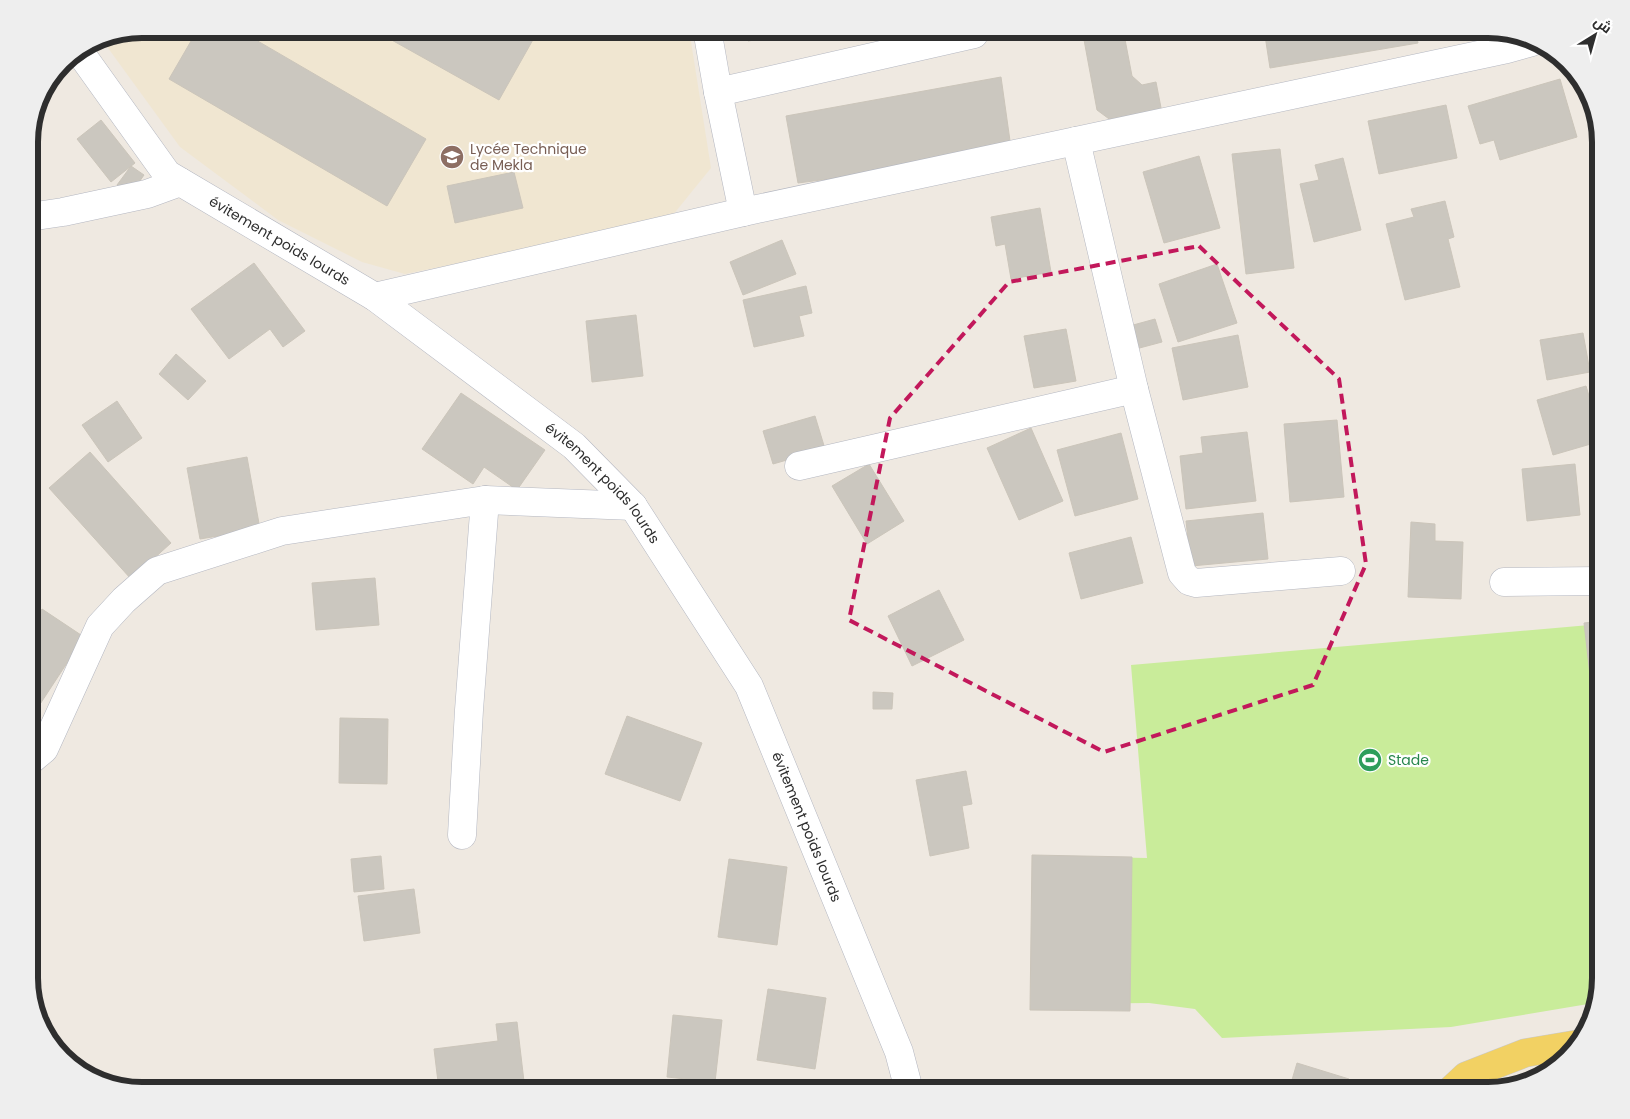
<svg xmlns="http://www.w3.org/2000/svg" width="1630" height="1119" font-family="Poppins,Cairo,sans-serif">
<style>
.education{fill:#f0e6d1}
.pitch{fill:#c9ec9a}
.building{fill:#cbc7bf;stroke:#cbc5ba}
.lines{fill:none;stroke-linecap:round;stroke-linejoin:round}
.minor-casing{stroke:#b4b7c1;stroke-width:29}
.major-casing{stroke:#c9c9c9;stroke-width:29}
.minor{stroke:#fff;stroke-width:28}
.major{stroke:#f2d163;stroke-width:28}
.marked{fill:none;stroke:#c2185b;stroke-width:4;stroke-dasharray:10 6;stroke-linejoin:round}
.labels{text-anchor:middle;dominant-baseline:central;stroke-width:4.5;stroke-linejoin:round;paint-order:stroke}
.education-label{font-size:14px;fill:#785e54;stroke:#fff;text-anchor:start}
.street-label{font-size:14px;fill:#2e2e2e;stroke:#fff}
.leisure-label{font-size:14px;fill:#27864d;stroke:#fff;text-anchor:start}
.rim{fill:none;stroke:#2e2e2e;stroke-width:6}
</style>
<rect width="100%" height="100%" fill="#efe9e1"/>
<path class="education" d="M142 29H689L711 168 668 221 405 274 362 262 278 220 180 147 100 37Z"/>
<path class="pitch" d="M1601 624V977L1594 1003 1451 1027 1222 1038 1195 1009 1149 1003 1049 1004 1047 856 1147 858 1131 665Z"/>
<path class="building" d="M198 29H237L426 139 387 206 169 79Z
M372 29H539L499 100Z
M746 29H785L786 35 748 41Z
M1082 29H1123L1132 76 1142 85 1156 82 1163 118 1120 127 1097 110Z
M1264 29H1415L1418 43 1270 68Z
M134 30 128 38 120 33Z
M1001 77 1012 155 798 183 786 116Z
M1560 79 1577 137 1500 160 1494 140 1480 144 1468 106Z
M1446 105 1457 158 1379 174 1368 121Z
M101 120 135 163 111 182 77 139Z
M1280 149 1294 268 1246 274 1232 154Z
M1199 156 1220 228 1164 243 1143 172Z
M1343 158 1361 230 1314 242 1300 184 1319 180 1315 165Z
M131 166 144 175 130 195 117 185Z
M514 172 523 208 455 223 447 186Z
M1445 201 1454 237 1448 239 1460 287 1405 300 1386 224 1414 217 1411 209Z
M1040 208 1051 272 1011 279 1005 244 996 246 991 217Z
M782 240 796 274 743 295 730 262Z
M254 263 305 331 283 347 270 329 229 359 191 309Z
M1217 264 1237 323 1178 342 1159 284Z
M806 286 812 313 799 316 804 336 754 347 743 300Z
M636 315 643 376 592 382 586 321Z
M1155 319 1162 342 1132 350 1126 327Z
M1066 329 1076 381 1034 388 1024 336Z
M1583 333 1590 372 1547 380 1540 340Z
M1238 335 1248 387 1183 400 1172 348Z
M176 354 206 381 188 400 159 374Z
M29 356 40 365 29 379Z
M1586 386 1601 435V441L1553 455 1537 400Z
M461 393 545 450 517 490 484 467 473 484 422 449Z
M117 401 142 438 108 462 82 425Z
M815 416 825 449 773 464 763 431Z
M1337 420 1344 497 1290 502 1284 424Z
M1031 428 1063 501 1019 520 987 448Z
M1247 432 1256 501 1186 509 1180 456 1203 453 1201 437Z
M1121 433 1138 499 1075 516 1057 450Z
M90 452 171 543 131 579 49 488Z
M247 457 260 529 200 539 187 468Z
M869 464 904 521 867 544 832 486Z
M1575 464 1580 515 1527 521 1522 469Z
M1263 513 1268 559 1191 566 1186 521Z
M1411 522 1435 524V541L1463 542 1461 599 1408 597Z
M1131 537 1143 583 1081 599 1069 553Z
M375 578 379 625 316 630 312 583Z
M939 590 964 640 912 666 888 616Z
M42 609 84 637 29 721V629Z
M1601 621V719H1595L1584 623Z
M873 692 893 693 892 709H873Z
M627 716 702 743 680 801 605 774Z
M340 718 388 719 387 784 339 783Z
M966 771 972 804 962 806 969 848 930 856 916 780Z
M1032 855 1132 857 1130 1011 1030 1010Z
M381 856 384 889 354 892 351 859Z
M729 859 787 867 777 945 718 937Z
M414 889 420 933 364 941 358 896Z
M768 989 826 998 815 1069 757 1060Z
M673 1015 722 1020 715 1082 667 1077Z
M517 1022 525 1090H439L434 1049 498 1041 496 1024Z
M1297 1063 1349 1079 1346 1090H1289Z"/>
<g class="lines">
<g class="minor-casing">
<g id="minor">
<path d="M707 29 718 92 743 212"/>
<path id="s1" d="M79 51 167 174 375 297 574 446 633 506 749 686 899 1052 909 1090"/>
<path d="M718 92 974 34"/>
<path d="M1076 141 1134 389 1182 573 1189 581 1196 583 1341 571"/>
<path d="M29 217 63 212 147 194 180 182"/>
<path d="M375 297 743 212 1507 49 1532 42"/>
<path d="M799 466 1134 389"/>
<path d="M1504 582 1601 581"/>
<path d="M29 758 32 759 44 749 100 626 124 600 157 571 282 531 485 500 633 506"/>
<path d="M462 835 469 710 485 500"/>
</g>
</g>
<g class="major-casing">
<path id="major" d="M1451 1090 1466 1076 1525 1053 1578 1044"/>
</g>
<use href="#minor" class="minor"/>
<use href="#major" class="major"/>
</g>
<path class="marked" d="M1199 246 1339 379 1366 564 1313 685 1104 752 849 620 890 418 1009 282Z"/>
<defs>
<g id="school-disc" transform="scale(1.25)"><circle r="9.5" fill="#8d6e63" stroke="#fff"/><path d="M0-5L7-2L0 1L-7-2ZM-4 1L0 2.5L4 1V4Q0 6-4 4Z" fill="#fff"/></g>
<g id="stadium-disc" transform="scale(1.25)"><circle r="9.5" fill="#2e9e5b" stroke="#fff"/><path d="M0-5a6.5 5 0 1 0 0 10a6.5 5 0 1 0 0-10ZM-3.5-1.8h7v3.6h-7Z" fill="#fff"/></g>
</defs>
<g fill-rule="evenodd">
<use href="#school-disc" x="452" y="157"/>
<use href="#stadium-disc" x="1370" y="760"/>
</g>
<g class="labels">
<g class="education-label">
<text x="470" y="149">Lycée Technique<tspan x="470" dy="16">de Mekla</tspan></text>
</g>
<g class="street-label">
<text stroke="none"><textPath href="#s1" startOffset="282">évitement poids lourds</textPath></text>
<text stroke="none"><textPath href="#s1" startOffset="688">évitement poids lourds</textPath></text>
<text stroke="none"><textPath href="#s1" startOffset="1092">évitement poids lourds</textPath></text>
</g>
<g class="leisure-label">
<text x="1388" y="760">Stade</text>
</g>
</g>
<path d="M0 0H1630V1119H0ZM142 38H1488A104 104 0 0 1 1592 142V978A104 104 0 0 1 1488 1082H142A104 104 0 0 1 38 978V142A104 104 0 0 1 142 38Z" fill="#eee" fill-rule="evenodd"/>
<path class="rim" d="M142 38H1488A104 104 0 0 1 1592 142V978A104 104 0 0 1 1488 1082H142A104 104 0 0 1 38 978V142A104 104 0 0 1 142 38Z"/>
<g transform="translate(1595 35) rotate(37)" stroke="#ffffff" stroke-width="4" paint-order="stroke">
<path d="M0-4L9 19L0 12L-9 19Z" fill="#2e2e2e"/>
<text y="-8" font-size="14" font-weight="bold" text-anchor="middle" fill="#2e2e2e">ش</text>
</g>
</svg>
